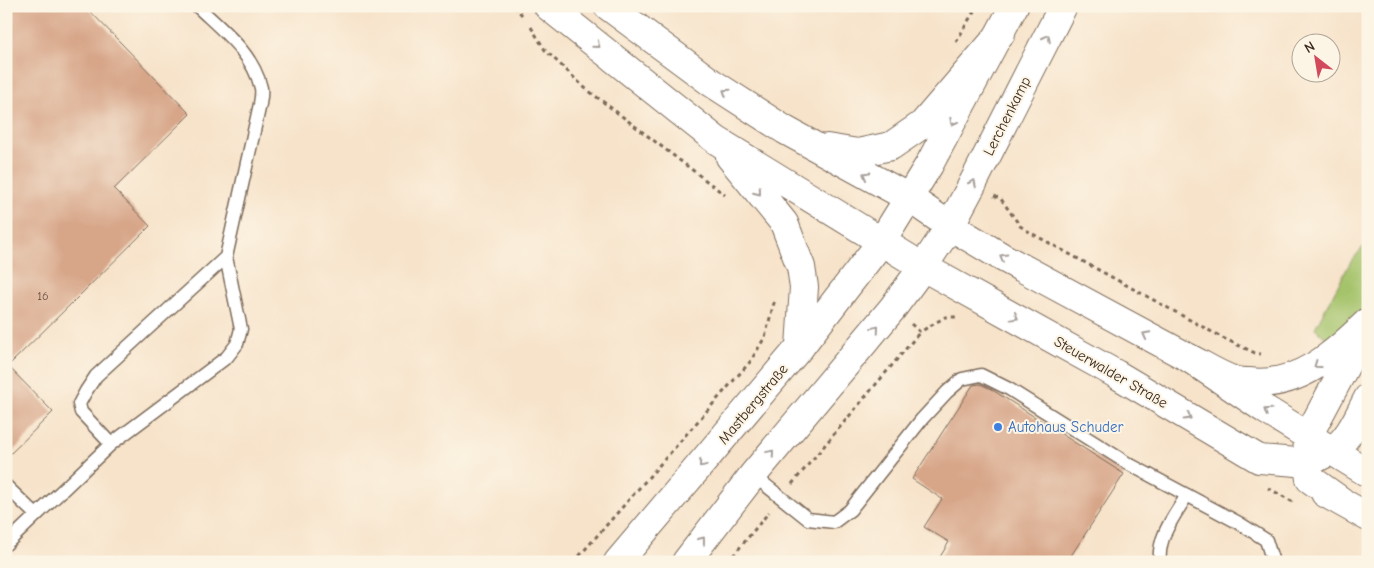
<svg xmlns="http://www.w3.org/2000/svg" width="1374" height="568" font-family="'Comic Neue',sans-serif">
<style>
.grass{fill:#a4c36a;stroke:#707644}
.building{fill:#d7a588}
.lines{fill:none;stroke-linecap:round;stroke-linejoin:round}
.lane-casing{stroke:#7d6b5a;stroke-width:15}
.secondary-casing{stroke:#7d6b5a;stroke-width:30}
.primary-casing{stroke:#7d6b5a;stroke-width:30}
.highway-casing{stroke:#7d6b5a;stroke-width:30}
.path{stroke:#7d6b5a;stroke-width:3;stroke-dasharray:4 4;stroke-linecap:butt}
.lane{stroke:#fff;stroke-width:12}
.secondary{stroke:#fff;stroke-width:28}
.primary{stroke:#fff;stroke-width:28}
.highway{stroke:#fff;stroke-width:28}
.oneway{stroke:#a79f9a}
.shop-dot{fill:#3f7fe0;stroke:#fcf5e5;stroke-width:2}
.labels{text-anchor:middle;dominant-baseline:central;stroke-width:4;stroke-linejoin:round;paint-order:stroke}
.number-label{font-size:12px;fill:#624938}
.street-label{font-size:15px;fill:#3b2a1e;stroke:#fcf5e5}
.shop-label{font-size:15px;fill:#366cbe;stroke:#fcf5e5;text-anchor:start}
</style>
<rect width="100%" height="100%" fill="#fcf5e5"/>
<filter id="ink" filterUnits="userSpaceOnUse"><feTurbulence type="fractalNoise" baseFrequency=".02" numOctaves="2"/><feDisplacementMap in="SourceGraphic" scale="10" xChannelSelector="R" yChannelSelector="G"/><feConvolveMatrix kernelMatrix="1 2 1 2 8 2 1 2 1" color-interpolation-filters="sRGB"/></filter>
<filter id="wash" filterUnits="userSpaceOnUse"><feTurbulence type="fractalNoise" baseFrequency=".0096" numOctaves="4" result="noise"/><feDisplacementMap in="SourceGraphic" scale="20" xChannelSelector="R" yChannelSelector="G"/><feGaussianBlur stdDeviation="1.12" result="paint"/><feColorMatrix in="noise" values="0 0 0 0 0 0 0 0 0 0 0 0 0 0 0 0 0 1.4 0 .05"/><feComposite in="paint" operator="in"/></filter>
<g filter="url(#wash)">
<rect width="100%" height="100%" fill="#f7e3ca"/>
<path class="grass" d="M1368 241V379L1315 328 1350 263Z"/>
<g id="blocks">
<path class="building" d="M6 6H85L190 114 114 189 150 226 8 366 53 412 6 458Z
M980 384 991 389 1124 474 1067 562H937L949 542 924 527 942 499 912 479 973 385Z"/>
</g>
</g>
<g filter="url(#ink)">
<use href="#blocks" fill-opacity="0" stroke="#7d6b5a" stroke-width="1"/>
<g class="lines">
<g class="lane-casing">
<path id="lane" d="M111 444 81 412 79 404 86 391 96 376 226 257
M753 475 808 519 834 522 850 510 922 419 947 392 962 379 981 375 1009 389 1127 463 1239 523 1266 540 1272 559 1271 562
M6 486 36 515
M6 544 111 444 227 357 237 344 241 329 226 257 260 104C261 98 262 93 261 88 253 53 222 30 197 6
M1160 562C1157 537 1175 515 1187 495"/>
</g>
<g class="secondary-casing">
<path id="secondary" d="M1325 493 1368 517
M1341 501 1310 479 1307 460 1308 436 1368 473
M618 562 800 347 882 241 929 165 1014 6
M686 562 753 475 892 309 923 267 950 226 972 185 1063 6"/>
</g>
<g class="primary-casing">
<path id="primary" d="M548 6 716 140 923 267 1116 374 1259 459 1297 462 1317 458 1332 450
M608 6 712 83 785 130 909 198 950 226 1002 257 1189 358 1266 410 1308 436
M827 148 858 153 891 146 923 124 1001 33
M730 157 784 223 801 267 804 287 800 347"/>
</g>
<g class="highway-casing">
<path id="highway" d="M1189 358C1203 365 1218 375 1233 380 1238 382 1244 382 1249 382 1298 388 1334 354 1368 322
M1308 436 1362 335
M1332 450C1349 440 1359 415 1368 398"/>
</g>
<path class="path" d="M514 6 523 16
M531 27 545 50 585 88 725 195
M956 42 977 6
M994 196 1001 199 1020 226 1031 233 1223 338 1255 353 1261 354
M911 324 920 332 945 317H956
M792 484 920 332
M1268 488 1295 503
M574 562 750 362 765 337 775 299
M728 562 769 512"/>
<use href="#lane" class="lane"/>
<use href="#secondary" class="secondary"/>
<use href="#primary" class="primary"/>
<use href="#highway" class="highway"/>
</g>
<defs><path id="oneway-chevron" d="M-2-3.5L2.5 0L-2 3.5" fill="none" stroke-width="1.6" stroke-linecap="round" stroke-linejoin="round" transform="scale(1.25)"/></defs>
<g class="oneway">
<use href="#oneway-chevron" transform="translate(1047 38) rotate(-63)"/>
<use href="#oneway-chevron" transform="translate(597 45) rotate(39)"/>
<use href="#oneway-chevron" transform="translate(726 92) rotate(-147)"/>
<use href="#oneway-chevron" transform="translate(953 122) rotate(118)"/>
<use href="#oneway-chevron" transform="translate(866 175) rotate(-151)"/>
<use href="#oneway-chevron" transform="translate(973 183) rotate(-63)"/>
<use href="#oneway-chevron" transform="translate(758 192) rotate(51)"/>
<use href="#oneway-chevron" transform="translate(1003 257) rotate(-150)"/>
<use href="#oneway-chevron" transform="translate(1015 317) rotate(29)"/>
<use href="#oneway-chevron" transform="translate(876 329) rotate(-50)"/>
<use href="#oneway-chevron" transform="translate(1146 335) rotate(-152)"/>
<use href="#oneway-chevron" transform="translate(1317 365) rotate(144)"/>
<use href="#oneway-chevron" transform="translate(1267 411) rotate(-147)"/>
<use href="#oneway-chevron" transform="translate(1188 417) rotate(31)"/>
<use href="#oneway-chevron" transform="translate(771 453) rotate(-50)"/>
<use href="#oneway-chevron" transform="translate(702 464) rotate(131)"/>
<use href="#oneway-chevron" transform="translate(702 540) rotate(-52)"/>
</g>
</g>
<circle class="shop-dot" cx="998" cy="427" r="5"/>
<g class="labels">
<g class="number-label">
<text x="43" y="296">16</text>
</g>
<g class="street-label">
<text transform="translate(1007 116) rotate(-63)">Lerchenkamp</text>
<text transform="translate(1111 372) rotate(30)">Steuerwalder Straße</text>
<text transform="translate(753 404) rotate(-50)">Mastbergstraße</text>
</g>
<g class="shop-label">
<text x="1008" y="427">Autohaus Schuder</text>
</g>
</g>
<rect width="1374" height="568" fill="none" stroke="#fcf5e5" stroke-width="25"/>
<g transform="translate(1316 58) rotate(329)"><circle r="24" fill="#fcf5e5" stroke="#afa495"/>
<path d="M0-4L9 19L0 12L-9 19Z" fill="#d1495b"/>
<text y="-8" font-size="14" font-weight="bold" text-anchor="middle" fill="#3b2a1e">N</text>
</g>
</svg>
